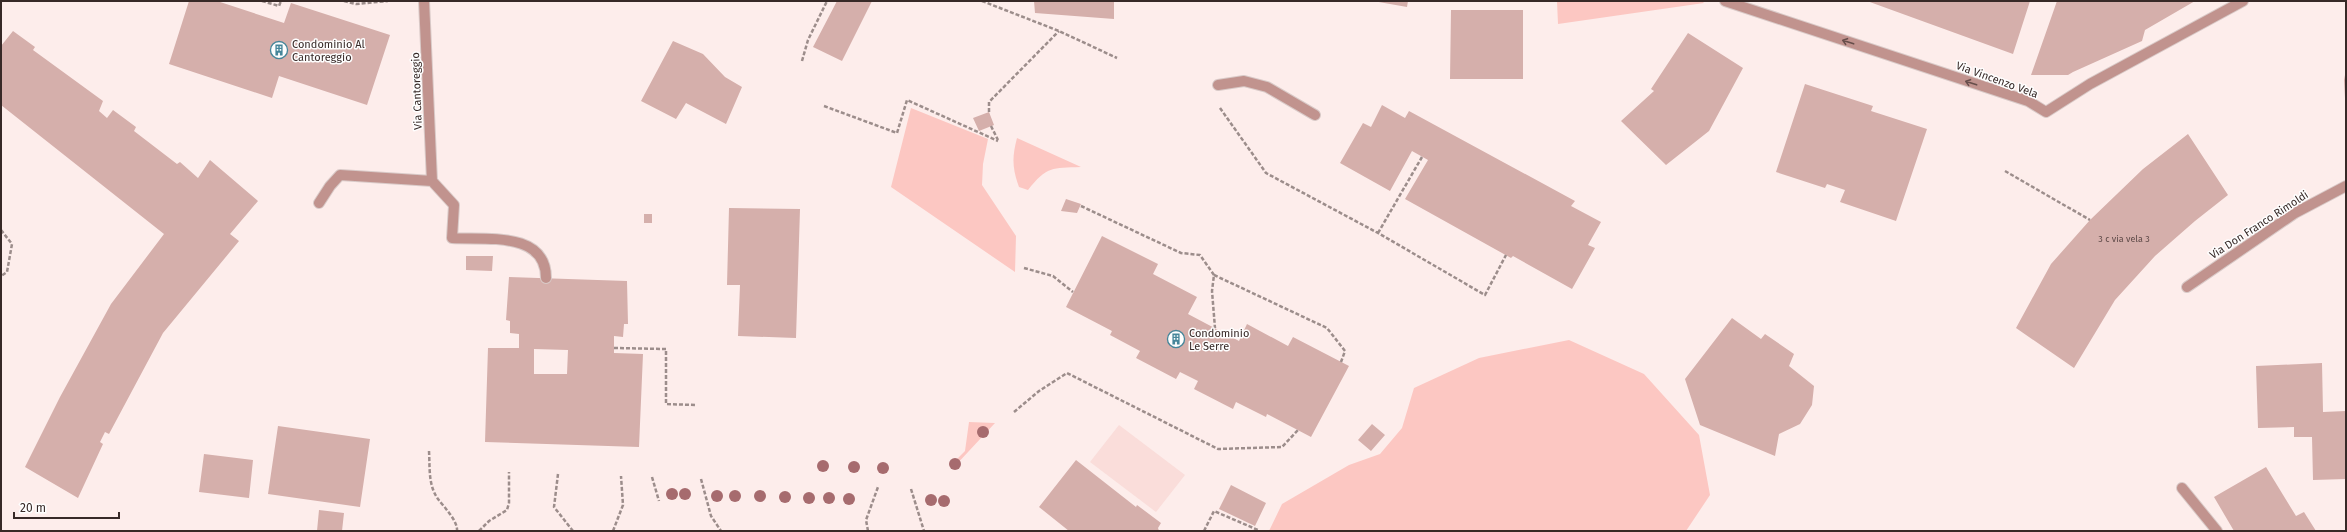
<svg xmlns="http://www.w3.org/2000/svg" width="2347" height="532" font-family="'Fira Sans',sans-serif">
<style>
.built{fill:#faddda}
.green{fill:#fcc7c2}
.building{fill:#d5afab;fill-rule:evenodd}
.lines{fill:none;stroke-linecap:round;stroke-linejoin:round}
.minor-casing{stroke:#d9cac8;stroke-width:12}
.path{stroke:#9c8d8b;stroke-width:2.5;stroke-dasharray:4 2;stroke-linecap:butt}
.minor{stroke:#c1938e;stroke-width:10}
.tree{fill:#a66b6e}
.oneway{stroke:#674e4b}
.labels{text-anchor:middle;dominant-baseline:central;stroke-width:3;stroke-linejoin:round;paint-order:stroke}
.number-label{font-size:9px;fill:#5e4a48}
.poi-label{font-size:11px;fill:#372927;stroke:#fefefe;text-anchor:start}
.street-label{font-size:11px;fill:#372927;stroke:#fefefe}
</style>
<rect width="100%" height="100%" fill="#fdedeb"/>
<path class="built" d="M1119 425 1185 475 1156 512 1090 462Z"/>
<path class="green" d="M1557 1H1702L1704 3 1558 24Z
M911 108 988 139 983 164 982 185 1016 236 1015 272 891 187Z
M1017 138 1081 167C1052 168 1047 166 1028 190L1019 187C1012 168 1012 157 1017 138Z
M1569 340 1644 374 1699 435 1710 495 1686 531H1269L1282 504 1349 465 1380 454 1402 428 1414 388 1479 358Z
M969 422 995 423 955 466H950L965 451Z"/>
<path class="building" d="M189 1H217L284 23 291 3 390 35 367 105 279 76 272 98 169 64Z
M837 1H872L842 61 813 47Z
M1034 1H1114V19L1035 13Z
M1373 1H1408L1407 7Z
M1867 1H2030L2013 54Z
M2057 1H2195L2145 30 2142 41 2073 72 2068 75H2031Z
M1451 10H1523V79H1450Z
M13 31 35 47 33 50 103 101 99 111 107 118 113 110 136 127 134 131 177 164 180 162 198 178 210 160 258 201 230 234 239 241 163 333 109 434 105 432 100 442 103 444 78 498 25 467 60 397 111 304 164 234 1 105V46Z
M1688 33 1743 68 1709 131 1666 165 1621 121 1654 91 1651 89Z
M673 41 703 54 725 77 742 87 726 124 686 103 676 119 641 101Z
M2345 75 2346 98H2345L2344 80Z
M1805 84 1873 106 1871 111 1927 129 1896 221 1840 202 1845 190 1827 184 1825 188 1776 172Z
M1382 105 1405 118 1409 111 1575 201 1571 206 1601 222 1588 245 1595 248 1572 289 1513 256 1511 258 1405 199 1428 160 1412 151 1390 191 1340 163 1363 123 1371 127Z
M989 112 994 125 979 131 973 118Z
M2188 134 2228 195 2195 221 2155 256 2115 300 2074 368 2016 328 2051 264 2090 220 2143 169Z
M1066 199 1081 204 1077 213 1061 211Z
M729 208 800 209 796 338 738 336 740 285H727Z
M644 214H652V223H644Z
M1102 236 1158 264 1153 274 1197 297 1188 314 1239 341 1247 324 1288 346 1293 337 1349 366 1311 437 1267 414 1266 417 1236 402 1233 409 1194 389 1198 381 1180 372 1176 379 1136 358 1140 351 1110 335 1112 331 1066 307Z
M466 256H493L492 271 466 270Z
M509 277 627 281 628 324H624L623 337 614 336V353L643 354 639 447 485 442 488 348H519V334L510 333V321L506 320ZM534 349 568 350 567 374H534Z
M1732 318 1761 339 1765 334 1794 354 1789 366 1814 386 1812 405 1800 424 1779 434 1775 456 1700 425 1685 379Z
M2322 363 2323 412 2346 411V479L2313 480 2312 437H2294V427L2258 428 2256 366Z
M1372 424 1385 435 1371 451 1358 440Z
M278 426 370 439 360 507 268 494Z
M204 454 253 460 249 498 199 492Z
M1076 460 1136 507 1137 505 1161 523 1158 528 1159 531H1069L1039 507Z
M2266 467 2296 516 2304 512 2316 531H2234L2214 497Z
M1231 485 1266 503 1255 526 1219 509Z
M319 510 344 513 342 531H317Z"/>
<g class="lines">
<g class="minor-casing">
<path id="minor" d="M424 1 432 181 454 205 452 238C486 240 546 231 546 278
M1725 1 2028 101 2046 112 2090 84 2243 1
M1218 85 1244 81 1267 87 1315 115
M319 203 330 186 340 175 432 181
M2187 287 2295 213 2346 186
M2182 488 2217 531"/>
</g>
<path class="path" d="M262 1 279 6 281 1
M344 1 356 4 388 1
M982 1 1059 31 1117 58
M802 61 808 40 827 1
M824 106 897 133 907 100 998 141
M1220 108 1266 173 1378 233 1485 295 1506 255
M989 112V102L1059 31
M991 126 998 140
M2005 171 2090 220
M1081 206 1181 253 1200 255 1214 275 1212 291 1215 328
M1 230 12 244 7 272 1 276
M1378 233 1422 157
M1024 268 1053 276 1073 292
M1214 275 1327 328 1345 351 1341 362
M614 348 666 349V404L695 405
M1014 412 1039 391 1067 373 1218 449 1282 447 1298 430
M429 451C430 468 428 485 438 499 444 507 458 521 457 531
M558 474 554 507 573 531
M652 477 659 501
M701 479 711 516 721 531
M911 489 924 531
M479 531 489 521 507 510 509 503V472
M613 531 623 505 621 476
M868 531 866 520 878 487
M1204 531 1214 511 1258 530"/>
<use href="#minor" class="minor"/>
</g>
<g class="tree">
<circle cx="983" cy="432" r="6"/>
<circle cx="955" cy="464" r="6"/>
<circle cx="823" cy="466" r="6"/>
<circle cx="854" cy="467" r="6"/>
<circle cx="883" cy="468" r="6"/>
<circle cx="672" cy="494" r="6"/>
<circle cx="685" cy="494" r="6"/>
<circle cx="717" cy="496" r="6"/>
<circle cx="735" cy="496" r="6"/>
<circle cx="760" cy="496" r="6"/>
<circle cx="785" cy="497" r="6"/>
<circle cx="809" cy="498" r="6"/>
<circle cx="829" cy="498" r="6"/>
<circle cx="849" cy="499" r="6"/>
<circle cx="931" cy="500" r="6"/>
<circle cx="944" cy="501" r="6"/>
</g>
<defs><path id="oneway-shaft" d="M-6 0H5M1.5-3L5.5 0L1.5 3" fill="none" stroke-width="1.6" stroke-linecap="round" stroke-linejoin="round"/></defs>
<g class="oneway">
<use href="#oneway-shaft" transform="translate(1848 42) rotate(-162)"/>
<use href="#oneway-shaft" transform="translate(1971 83) rotate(-162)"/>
</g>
<defs>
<g id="building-ring" transform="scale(0.9)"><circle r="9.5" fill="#fefefe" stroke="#46869a" stroke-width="1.5"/><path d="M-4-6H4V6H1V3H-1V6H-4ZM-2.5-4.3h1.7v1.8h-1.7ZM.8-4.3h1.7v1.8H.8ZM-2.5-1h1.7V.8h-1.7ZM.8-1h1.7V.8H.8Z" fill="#46869a"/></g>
</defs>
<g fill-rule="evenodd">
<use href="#building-ring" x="279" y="50"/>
<use href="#building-ring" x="1176" y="339"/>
</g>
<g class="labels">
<g class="number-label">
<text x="2124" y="239">3 c via vela 3</text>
</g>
<g class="poi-label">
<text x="292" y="44">Condominio Al<tspan x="292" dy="13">Cantoreggio</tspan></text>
<text x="1189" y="333">Condominio<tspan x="1189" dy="13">Le Serre</tspan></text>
</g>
<g class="street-label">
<text transform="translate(1997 80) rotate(20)">Via Vincenzo Vela</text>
<text transform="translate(417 91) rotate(-92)">Via Cantoreggio</text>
<text transform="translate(2259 225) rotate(-33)">Via Don Franco Rimoldi</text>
</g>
</g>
<rect width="2347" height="532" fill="none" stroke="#372927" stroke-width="4"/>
<path d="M14 512v6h105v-6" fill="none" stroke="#372927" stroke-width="2"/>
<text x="20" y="512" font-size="12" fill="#372927" stroke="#fefefe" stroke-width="3" paint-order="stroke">20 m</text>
</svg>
